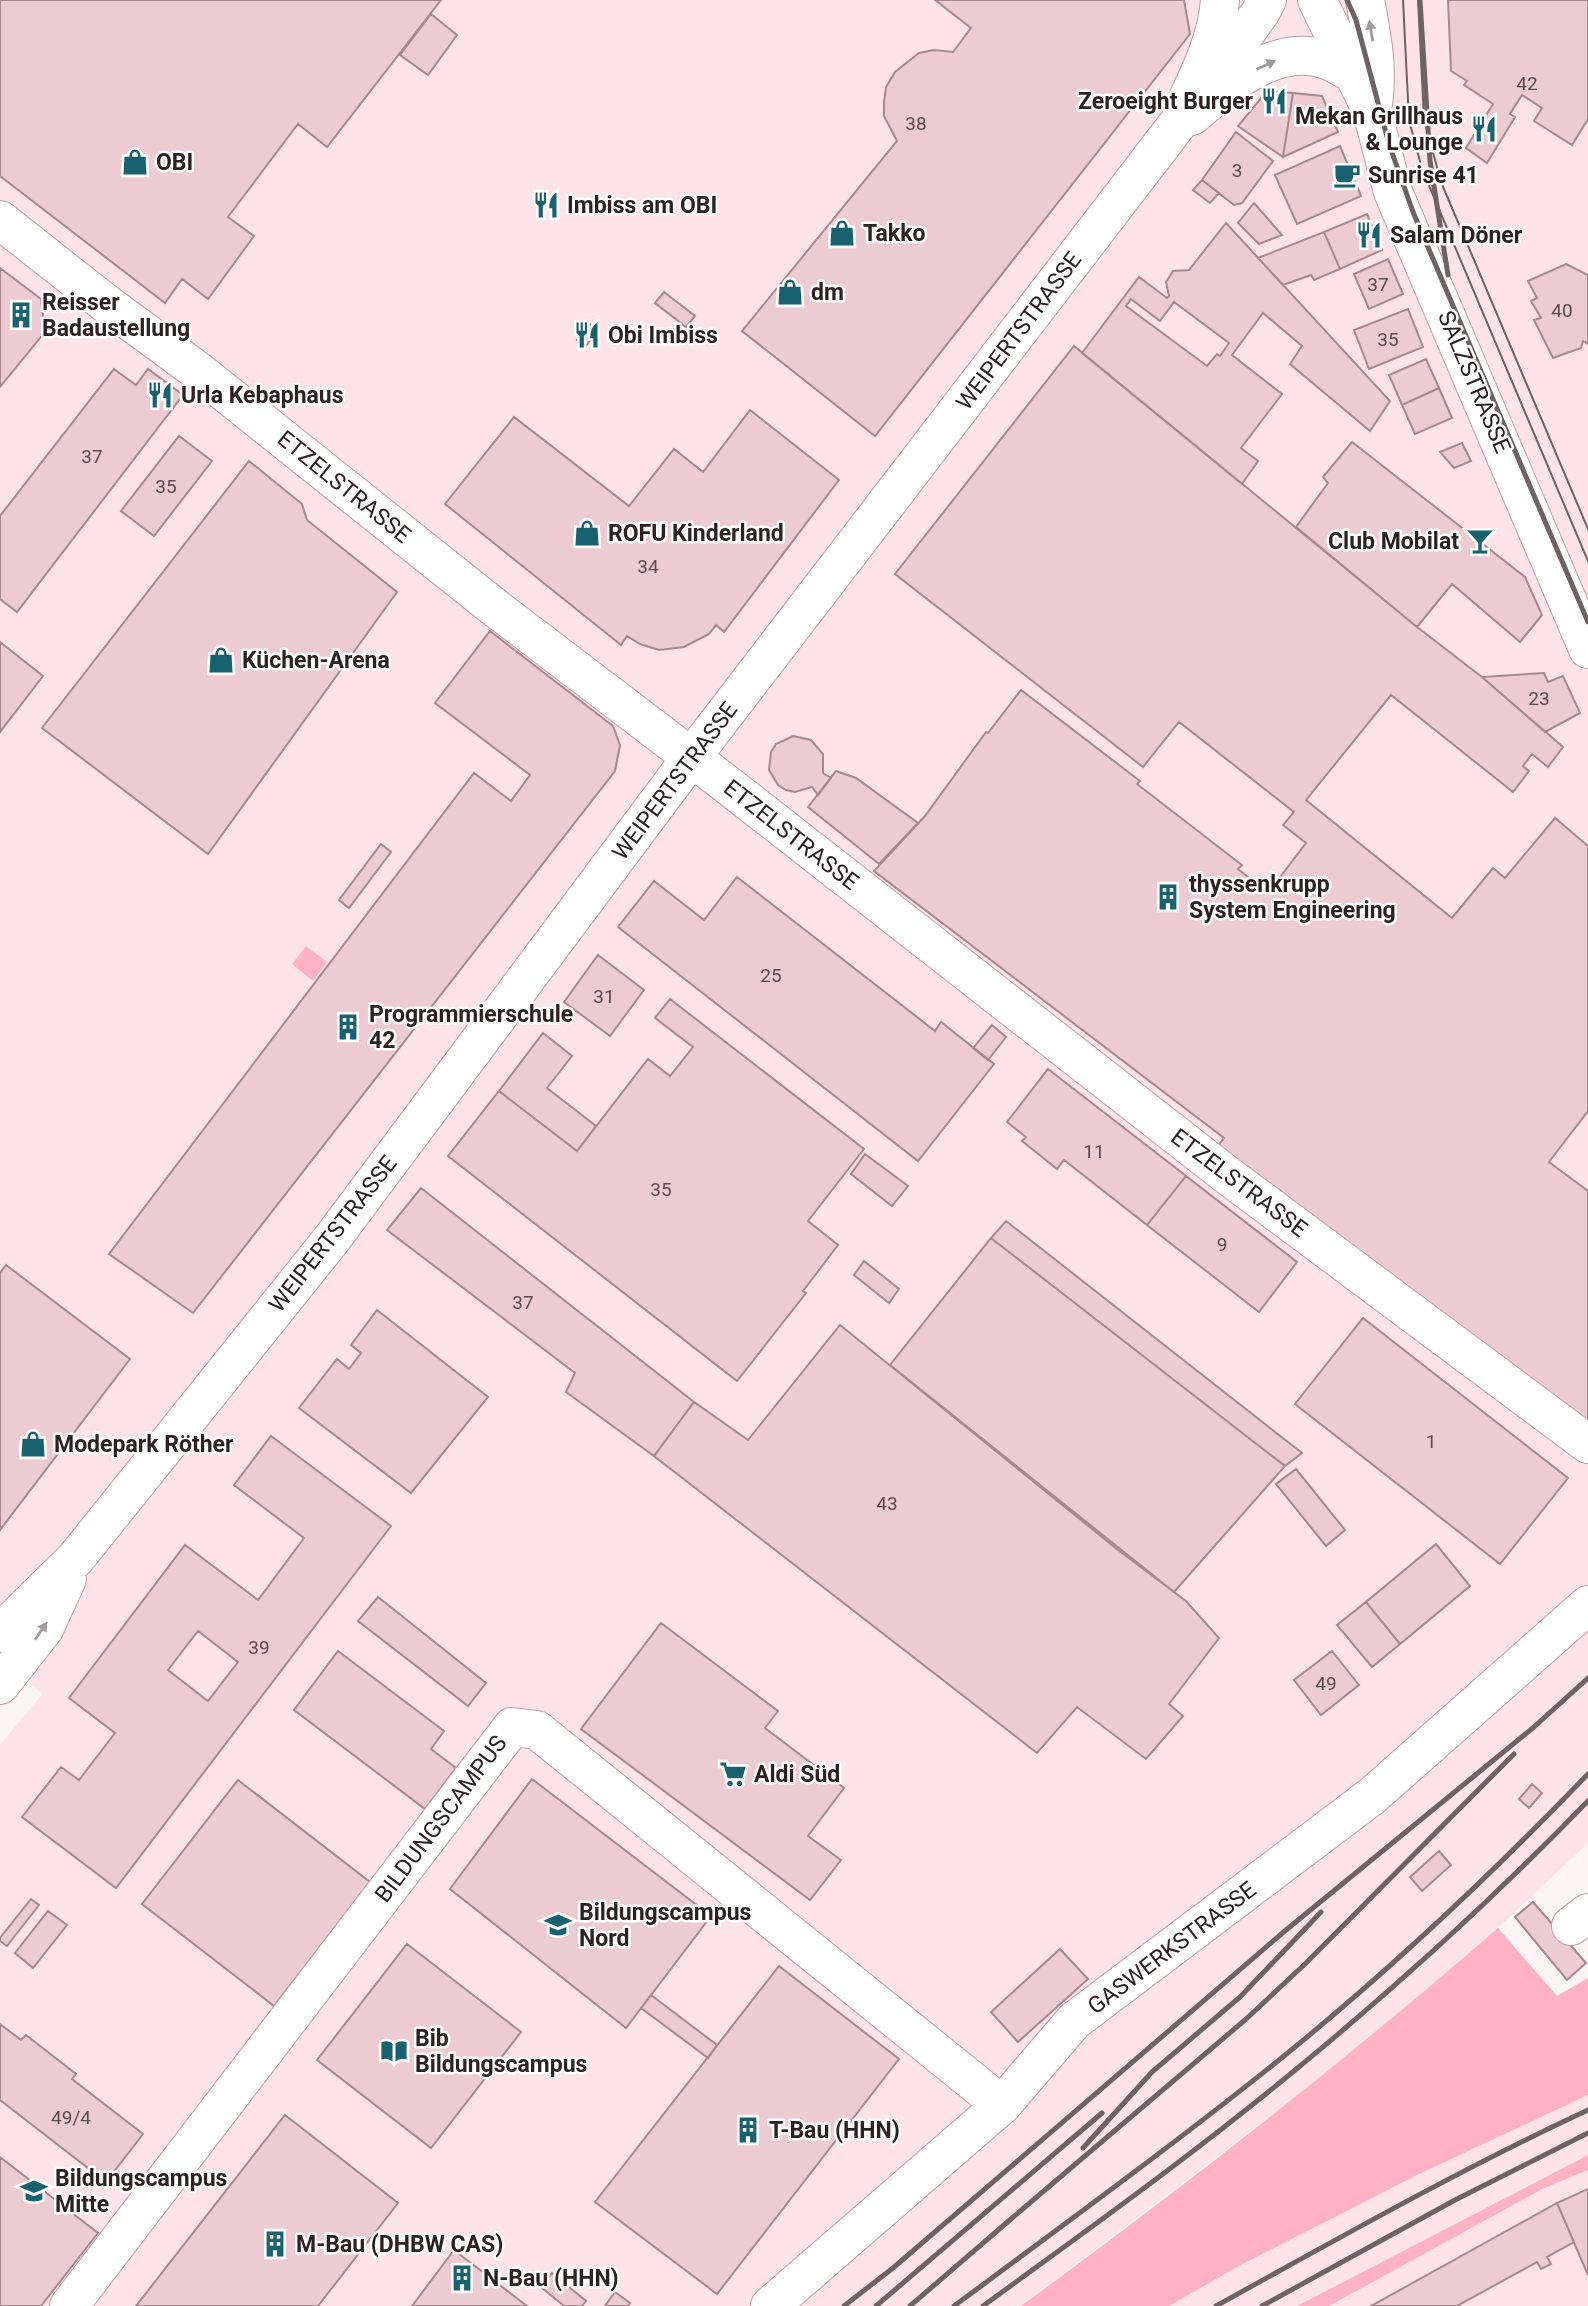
<svg xmlns="http://www.w3.org/2000/svg" width="1588" height="2306" font-family="Roboto,sans-serif">
<style>
.built{fill:#fee4e9}
.green{fill:#ffb2c4}
.building{fill:#edcbd2;stroke:#a8888f;stroke-width:2;fill-rule:evenodd}
.lines{fill:none;stroke-linecap:round;stroke-linejoin:round}
.minor-casing{stroke:#bf9ea6;stroke-width:40}
.major-casing{stroke:#bf9ea6;stroke-width:40}
.minor{stroke:#fff;stroke-width:38}
.major{stroke:#fff;stroke-width:38}
.tram{stroke:#6d6365;stroke-width:2}
.rail{stroke:#6d6365;stroke-width:5}
.oneway{fill:#a09b9c}
.labels{text-anchor:middle;dominant-baseline:central;stroke-width:5;stroke-linejoin:round;paint-order:stroke}
.number-label{font-size:19px;fill:#5c4b4f}
.poi-label{font-size:23px;font-weight:bold;fill:#2c2023;stroke:#fff;text-anchor:start}
.street-label{font-size:23px;fill:#2c2023;stroke:#fff}
</style>
<rect width="100%" height="100%" fill="#fbf4f5"/>
<path class="built" d="M0 0H1588V1843L1498 1928 1385 2025 1294 2098 1021 2306H0V1745L42 1694 0 1656Z
M1588 2095V2155L1297 2306H1169L1237 2267 1417 2175Z
M1588 2170V2306H1329L1544 2188Z"/>
<path class="green" d="M306 946 327 962 313 981 292 964Z
M1498 1928 1557 1996 1588 1978V2095L1417 2175 1237 2267 1169 2306H1021C1185 2186 1345 2061 1498 1928Z
M1588 2155V2170L1544 2188 1329 2306H1297Z"/>
<path class="building" d="M0 0H441L327 147 298 124 228 217 254 236 208 299 182 279 165 303 0 176Z
M935 0H1184L1190 34 875 436 742 331 897 141 884 116V102L886 87 895 72 919 53 934 50 953 52 971 28Z
M1448 0H1588V119L1572 145 1534 121 1542 108 1522 95 1510 114 1515 117 1487 163 1466 148 1493 104 1464 85 1467 81 1451 71Z
M431 14 457 35 428 75 400 55Z
M1267 91 1293 93 1283 157 1238 126Z
M1293 93 1322 96 1338 132 1283 157Z
M1236 132 1273 161 1242 203 1234 205 1202 180Z
M1340 146 1361 196 1297 224 1275 175Z
M1202 180 1219 193 1210 203 1193 190Z
M1254 203 1282 235 1259 244 1238 223Z
M1367 214 1382 250 1340 269 1324 232Z
M1226 223 1390 401 1370 431 1290 364 1302 346 1263 313 1232 355 1282 394 1241 448 1258 461 1242 484 1082 353 1139 277 1167 298 1169 296 1166 282 1173 271 1189 270ZM1131 299 1160 321 1174 302 1229 343 1220 356 1217 354 1207 366 1126 306Z
M1324 232 1340 269 1314 280 1311 275 1283 285 1258 258Z
M1388 259 1403 294 1369 309 1354 274Z
M1566 264 1588 275V344L1583 341 1581 348 1553 358 1534 320 1541 318 1531 301 1537 298 1528 281Z
M0 268 41 299 45 332 0 387Z
M664 292 695 316 686 327 655 303Z
M1408 309 1423 347 1369 369 1354 330Z
M590 324 598 330 585 347 577 340Z
M1074 346 1417 627 1482 677 1563 747 1548 767 1532 754 1523 766 1529 771 1513 792 1391 695 1306 800 1452 918 1493 868 1505 878 1555 818 1588 846V1111L1549 1162 1588 1191V1441L1217 1147 1224 1138 874 871 925 816 986 732 988 733 1021 690 1140 781 1137 784 1242 865 1238 869 1268 893 1306 843 1283 825 1294 812 1179 722 1143 767 895 574Z
M1426 359 1439 388 1402 405 1389 375Z
M114 369 136 385 148 369 183 395 17 612 0 599V516Z
M1439 388 1452 418 1415 434 1402 405Z
M750 410 839 480 724 632 716 625 709 634 684 647 659 650 640 644 627 636 621 645 445 504 514 417 629 506 674 449 703 472Z
M179 436 212 461 154 536 121 511Z
M1352 442 1525 577 1542 615 1520 642 1452 584 1417 627 1296 527 1328 483 1323 477Z
M1462 443 1471 461 1454 468 1440 452Z
M249 461 302 504 307 520 397 592 208 854 42 728Z
M490 631 613 726 620 745 615 771 193 1313 109 1254 474 773 511 801 530 775 435 703Z
M0 642 43 676 0 732Z
M1544 673 1548 682 1563 676 1580 713 1545 732 1482 677Z
M793 736 811 740 823 754V773L831 778 818 795 812 787 795 792 786 790 778 785 769 770 771 752 776 744Z
M836 771 856 778 918 823 879 864 808 807Z
M381 844 391 852 349 908 339 900Z
M737 877 935 1031 941 1022 994 1064 918 1161 618 927 654 881 704 920Z
M598 955 644 990 610 1036 564 1002Z
M670 999 864 1149 808 1221 838 1245 803 1291 806 1293 737 1381 448 1156 499 1091 577 1151 648 1059 670 1076 693 1047 655 1018Z
M992 1025 1006 1037 988 1060 973 1048Z
M543 1033 572 1056 547 1088 596 1126 577 1151 499 1091Z
M1048 1069 1186 1176 1147 1225 1064 1160 1057 1169 1022 1141 1026 1137 1007 1122Z
M865 1154 908 1186 892 1206 851 1174Z
M1186 1176 1297 1262 1259 1312 1147 1225Z
M421 1188 694 1402 654 1456 566 1392 575 1373 387 1230Z
M1006 1221 1302 1453 1285 1466 991 1238Z
M991 1238 1285 1466 1174 1592 890 1365Z
M864 1261 899 1289 889 1303 854 1275Z
M6 1265 130 1359 0 1530V1273Z
M377 1310 488 1397 411 1493 299 1408 337 1359 349 1369 361 1353 351 1345Z
M1363 1318 1568 1478 1500 1564 1295 1404Z
M840 1325 1118 1550 1186 1601 1219 1638 1169 1704 1183 1716 1146 1759 1077 1707 1037 1753 654 1456 694 1402 748 1440Z
M271 1436 391 1526 116 1888 22 1817 61 1767 79 1780 115 1733 69 1698 185 1545 258 1600 304 1538 234 1485ZM198 1631 238 1662 208 1701 168 1670Z
M1296 1469 1345 1530 1326 1546 1276 1484Z
M1436 1544 1470 1586 1400 1644 1366 1602Z
M378 1597 486 1683 468 1706 358 1621Z
M1366 1602 1400 1644 1372 1667 1337 1625Z
M661 1623 778 1711 765 1728 844 1788 808 1836 841 1860 810 1900 581 1729Z
M338 1651 444 1731 431 1749 456 1768 425 1809 294 1710Z
M1332 1651 1359 1685 1321 1715 1294 1680Z
M532 1779 711 1916 626 2028 450 1889Z
M238 1780 370 1882 274 2006 142 1904Z
M1532 1784 1542 1793 1529 1808 1519 1799Z
M1439 1851 1451 1865 1422 1891 1410 1877Z
M31 1899 39 1905 7 1946 0 1941V1938Z
M1533 1902 1586 1963 1567 1980 1515 1917Z
M48 1911 67 1925 33 1968 15 1953Z
M407 1944 521 2032 431 2148 317 2060Z
M1060 1949 1088 1979 1018 2042 991 2012Z
M779 1966 899 2059 717 2294 595 2202Z
M651 1995 717 2045 708 2058 641 2008Z
M0 2024 21 2040 26 2035 76 2074 72 2079 143 2134 106 2182 0 2100Z
M285 2115 398 2203 318 2306H136Z
M0 2157 98 2233 41 2306H0Z
M1588 2189V2275L1557 2203Z
M1557 2203 1574 2242 1547 2257 1551 2264 1541 2269 1537 2262 1457 2306H1371Z
M454 2250 527 2306H412Z
M552 2273 586 2301 582 2306H564L541 2287Z
M615 2292 630 2303 628 2306H605Z"/>
<g class="lines">
<g class="minor-casing">
<path id="minor" d="M1317 0 1372 111 1393 192 1588 649
M1365 0C1372 36 1379 73 1372 109
M1189 96C1204 64 1217 36 1220 0
M1192 116C1229 85 1275 42 1327 60 1336 63 1344 69 1352 73
M0 220 108 305 198 371 494 607 725 783 1227 1175 1588 1444
M1571 1926 1588 1913
M69 2306 512 1727 537 1730 1002 2105
M770 2306 1002 2105 1074 2021 1372 1796 1588 1605"/>
</g>
<g class="major-casing">
<path id="major" d="M0 1633 76 1558 331 1240 691 758 1212 79 1260 13 1267 0
M0 1685 44 1629 67 1579"/>
</g>
<use href="#minor" class="minor"/>
<use href="#major" class="major"/>
<path class="tram" d="M1403 0 1409 120 1422 169 1588 561
M1418 0 1424 119 1441 182 1588 529"/>
<path class="rail" d="M1347 0 1356 20 1389 144 1413 212 1588 622
M1420 0 1430 161 1448 275
M1083 2148 1152 2072 1240 1997 1321 1912
M1005 2224 1245 2020 1305 1964 1514 1754
M844 2306 893 2268 1286 1930 1534 1727 1588 1678
M876 2306 1102 2113
M910 2306 1011 2219
M954 2306C1065 2224 1177 2142 1284 2056 1391 1969 1492 1874 1588 1774
M983 2306C1090 2228 1198 2151 1300 2066 1401 1983 1497 1895 1588 1801
M1216 2306C1339 2238 1461 2169 1588 2110
M1262 2306 1455 2200 1588 2133"/>
</g>
<defs><path id="oneway-solid" d="M-6-.8H1V-3.2L6.5 0L1 3.2V.8H-6Z" transform="scale(1.75)"/></defs>
<g class="oneway">
<use href="#oneway-solid" transform="translate(1371 31) rotate(-100)"/>
<use href="#oneway-solid" transform="translate(1266 65) rotate(-25)"/>
<use href="#oneway-solid" transform="translate(41 1631) rotate(-56)"/>
</g>
<defs>
<g id="restaurant-bare" transform="scale(2.1)"><path d="M-5-6h1v4h1v-4h1v4h1v-4h1v5L-1.5 .5V6h-2V.5L-5-1ZM5-6V6H3V1.5H1.5Q1.5-4 5-6Z" fill="#18616f" stroke="#fff" stroke-width="2.5" paint-order="stroke"/></g>
<g id="shop-bare" transform="scale(2.1)"><path d="M-5-2.5h2.3a2.7 3.5 0 0 1 5.4 0H5L5.5 6h-11ZM-1.5-2.5h3a1.5 2.3 0 0 0-3 0Z" fill="#18616f" stroke="#fff" stroke-width="2.5" paint-order="stroke"/></g>
<g id="cafe-bare" transform="scale(2.1)"><path d="M-5.5-4.5H6V0H3Q3 3.5 0 3.5H-2.5Q-5.5 3.5-5.5 0ZM3-3.2v2h1.7v-2ZM-6 4.5H4V6H-6Z" fill="#18616f" stroke="#fff" stroke-width="2.5" paint-order="stroke"/></g>
<g id="building-bare" transform="scale(2.1)"><path d="M-4-6H4V6H1V3H-1V6H-4ZM-2.5-4.3h1.7v1.8h-1.7ZM.8-4.3h1.7v1.8H.8ZM-2.5-1h1.7V.8h-1.7ZM.8-1h1.7V.8H.8Z" fill="#18616f" stroke="#fff" stroke-width="2.5" paint-order="stroke"/></g>
<g id="bar-bare" transform="scale(2.1)"><path d="M-6-5H6L.8 .8V4.5H3.5V6h-7V4.5H-.8V.8Z" fill="#18616f" stroke="#fff" stroke-width="2.5" paint-order="stroke"/></g>
<g id="supermarket-bare" transform="scale(2.1)"><path d="M-6-5.5h2.5l.6 2H6L4.5 2H-2.5L-4.4-4H-6ZM-1.5 3.2a1.3 1.3 0 1 0 .1 0ZM3 3.2a1.3 1.3 0 1 0 .1 0Z" fill="#18616f" stroke="#fff" stroke-width="2.5" paint-order="stroke"/></g>
<g id="university-bare" transform="scale(2.1)"><path d="M0-5L7-2L0 1L-7-2ZM-4 1L0 2.5L4 1V4Q0 6-4 4Z" fill="#18616f" stroke="#fff" stroke-width="2.5" paint-order="stroke"/></g>
<g id="library-bare" transform="scale(2.1)"><path d="M-6-4Q-3-5.5-.7-3.5V5Q-3 3-6 4ZM6-4Q3-5.5 .7-3.5V5Q3 3 6 4Z" fill="#18616f" stroke="#fff" stroke-width="2.5" paint-order="stroke"/></g>
</defs>
<g fill-rule="evenodd">
<use href="#restaurant-bare" x="1274" y="101"/>
<use href="#restaurant-bare" x="1484" y="129"/>
<use href="#shop-bare" x="135" y="162"/>
<use href="#cafe-bare" x="1347" y="175"/>
<use href="#restaurant-bare" x="546" y="205"/>
<use href="#shop-bare" x="842" y="233"/>
<use href="#restaurant-bare" x="1369" y="235"/>
<use href="#shop-bare" x="790" y="292"/>
<use href="#building-bare" x="21" y="315"/>
<use href="#restaurant-bare" x="587" y="335"/>
<use href="#restaurant-bare" x="160" y="395"/>
<use href="#shop-bare" x="587" y="533"/>
<use href="#bar-bare" x="1480" y="541"/>
<use href="#shop-bare" x="221" y="660"/>
<use href="#building-bare" x="1168" y="897"/>
<use href="#building-bare" x="348" y="1027"/>
<use href="#shop-bare" x="33" y="1444"/>
<use href="#supermarket-bare" x="733" y="1774"/>
<use href="#university-bare" x="558" y="1925"/>
<use href="#library-bare" x="394" y="2051"/>
<use href="#building-bare" x="748" y="2130"/>
<use href="#university-bare" x="34" y="2191"/>
<use href="#building-bare" x="275" y="2244"/>
<use href="#building-bare" x="462" y="2278"/>
</g>
<g class="labels">
<g class="number-label">
<text x="1527" y="83">42</text>
<text x="916" y="123">38</text>
<text x="1237" y="170">3</text>
<text x="1378" y="284">37</text>
<text x="1562" y="310">40</text>
<text x="1388" y="339">35</text>
<text x="92" y="456">37</text>
<text x="166" y="486">35</text>
<text x="648" y="566">34</text>
<text x="1539" y="698">23</text>
<text x="771" y="975">25</text>
<text x="604" y="996">31</text>
<text x="1094" y="1151">11</text>
<text x="661" y="1189">35</text>
<text x="1222" y="1244">9</text>
<text x="523" y="1302">37</text>
<text x="1431" y="1441">1</text>
<text x="887" y="1503">43</text>
<text x="259" y="1647">39</text>
<text x="1326" y="1683">49</text>
<text x="71" y="2117">49/4</text>
</g>
<g class="poi-label">
<text x="1253" y="101" text-anchor="end">Zeroeight Burger</text>
<text x="1463" y="116" text-anchor="end">Mekan Grillhaus<tspan x="1463" dy="26">&amp; Lounge</tspan></text>
<text x="156" y="162">OBI</text>
<text x="1368" y="175">Sunrise 41</text>
<text x="567" y="205">Imbiss am OBI</text>
<text x="863" y="233">Takko</text>
<text x="1390" y="235">Salam Döner</text>
<text x="811" y="292">dm</text>
<text x="42" y="302">Reisser<tspan x="42" dy="26">Badaustellung</tspan></text>
<text x="608" y="335">Obi Imbiss</text>
<text x="181" y="395">Urla Kebaphaus</text>
<text x="608" y="533">ROFU Kinderland</text>
<text x="1459" y="541" text-anchor="end">Club Mobilat</text>
<text x="242" y="660">Küchen-Arena</text>
<text x="1189" y="884">thyssenkrupp<tspan x="1189" dy="26">System Engineering</tspan></text>
<text x="369" y="1014">Programmierschule<tspan x="369" dy="26">42</tspan></text>
<text x="54" y="1444">Modepark Röther</text>
<text x="754" y="1774">Aldi Süd</text>
<text x="579" y="1912">Bildungscampus<tspan x="579" dy="26">Nord</tspan></text>
<text x="415" y="2038">Bib<tspan x="415" dy="26">Bildungscampus</tspan></text>
<text x="769" y="2130">T-Bau (HHN)</text>
<text x="55" y="2178">Bildungscampus<tspan x="55" dy="26">Mitte</tspan></text>
<text x="296" y="2244">M-Bau (DHBW CAS)</text>
<text x="483" y="2278">N-Bau (HHN)</text>
</g>
<g class="street-label">
<text transform="translate(1019 331) rotate(-53)">WEIPERTSTRASSE</text>
<text transform="translate(1474 382) rotate(67)">SALZSTRASSE</text>
<text transform="translate(344 487) rotate(39)">ETZELSTRASSE</text>
<text transform="translate(675 781) rotate(-53)">WEIPERTSTRASSE</text>
<text transform="translate(791 835) rotate(38)">ETZELSTRASSE</text>
<text transform="translate(1239 1183) rotate(37)">ETZELSTRASSE</text>
<text transform="translate(333 1234) rotate(-52)">WEIPERTSTRASSE</text>
<text transform="translate(441 1819) rotate(-53)">BILDUNGSCAMPUS</text>
<text transform="translate(1172 1948) rotate(-37)">GASWERKSTRASSE</text>
</g>
</g>
</svg>
